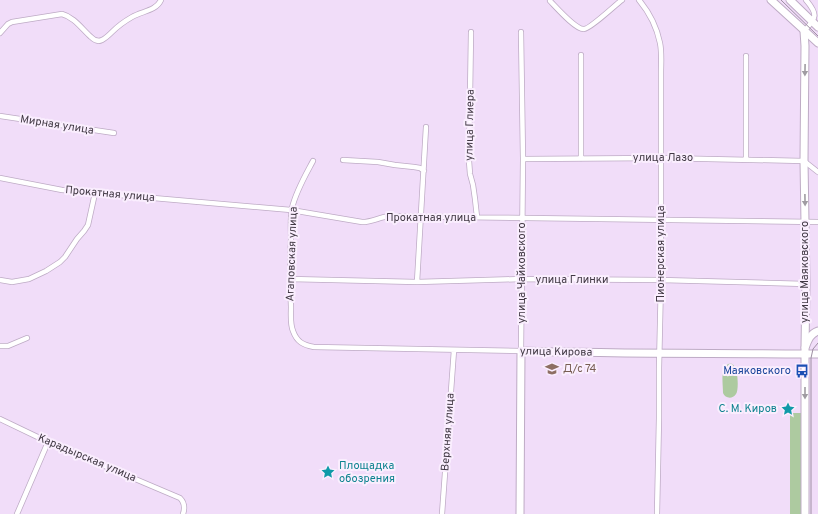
<svg xmlns="http://www.w3.org/2000/svg" width="818" height="514" font-family="Overpass,sans-serif">
<style>
.green{fill:#adcaa0}
.lines{fill:none;stroke-linecap:round;stroke-linejoin:round}
.street-casing{stroke:#beabc5;stroke-width:6}
.secondary-casing{stroke:#beabc5;stroke-width:9}
.primary-casing{stroke:#beabc5;stroke-width:9}
.street{stroke:#fff;stroke-width:4.5}
.secondary{stroke:#fff;stroke-width:7}
.primary{stroke:#fff;stroke-width:7}
.tram{stroke:#9d8ea2;stroke-width:1}
.oneway{fill:#a09ca2}
.labels{text-anchor:middle;dominant-baseline:central;stroke-width:4;stroke-linejoin:round;paint-order:stroke}
.street-label{font-size:11px;fill:#413944;stroke:#faeefe}
.education-label{font-size:11px;fill:#785e54;stroke:#faeefe;text-anchor:start}
.transit-label{font-size:11px;fill:#164399;stroke:#faeefe;text-anchor:end}
.culture-label{font-size:11px;fill:#0d838f;stroke:#faeefe;text-anchor:end}
</style>
<rect width="100%" height="100%" fill="#f1ddf9"/>
<path class="green" d="M728 364C731 364 732 363 734 366 738 369 739 390 736 394 732 400 725 398 723 393 723 383 720 370 728 364Z
M790 413H804L803 514H790Z"/>
<g class="lines">
<g class="street-casing">
<path id="street" d="M639 0C649 12 657 28 660 43 662 53 661 63 661 72V280L659 368V418L657 514
M550 1C556 7 576 30 584 29 590 29 615 5 622 0
M804 31C817 18 818 14 806 0
M471 32 469 161 470 174 473 185 475 199 477 217
M0 33 8 24 12 22 62 14C74 17 82 29 91 37 94 40 98 42 102 40 106 38 109 35 112 32 118 26 125 21 132 17 142 11 156 11 161 0
M581 55V159
M746 56V159
M0 116 114 133
M523 159 662 158 804 161 818 172
M343 160 378 162 395 165 414 167 420 168 424 171
M313 161C305 176 296 191 292 208 290 218 291 229 291 239 290 262 290 284 291 307 291 314 290 324 293 331 297 342 303 345 314 347 383 348 452 350 521 351L523 159 521 32
M0 178 62 190 291 210 362 222C373 222 379 217 390 216L818 222
M290 279 417 282 522 279 661 280 806 284
M0 280 12 282 29 279 46 271 60 262 65 257 77 239 84 231 88 225 95 193
M417 282 426 127
M0 346H8L27 338
M0 419 48 442 180 498C185 503 185 508 183 514
M17 514 48 442
M442 514 454 350"/>
</g>
<g class="secondary-casing">
<path id="secondary" d="M804 31 805 46 804 161 806 284 805 347
M520 514 521 351C616 354 710 353 805 354"/>
</g>
<g class="primary-casing">
<path id="primary" d="M771 0 818 43
M790 0 818 27
M805 354H818
M805 514V348C808 340 810 334 818 331"/>
</g>
<use href="#street" class="street"/>
<use href="#secondary" class="secondary"/>
<use href="#primary" class="primary"/>
<path class="tram" d="M781 0 818 36
M811 514V358L813 349 818 343"/>
</g>
<defs><path id="oneway-solid" d="M-6-.8H1V-3.2L6.5 0L1 3.2V.8H-6Z"/></defs>
<g class="oneway">
<use href="#oneway-solid" transform="translate(805 70) rotate(91)"/>
<use href="#oneway-solid" transform="translate(805 200) rotate(89)"/>
<use href="#oneway-solid" transform="translate(805 393) rotate(90)"/>
</g>
<defs>
<g id="school-bare" transform="scale(1.08)"><path d="M0-5L7-2L0 1L-7-2ZM-4 1L0 2.5L4 1V4Q0 6-4 4Z" fill="#8d6e63" stroke="#faeefe" stroke-width="2.5" paint-order="stroke"/></g>
<g id="bus-bare" transform="scale(1.08)"><path d="M-5-6H5V4H4V6H2V4H-2V6H-4V4H-5ZM-3.5-4V0h7V-4ZM-3.5 1.2v1.5H-2V1.2ZM2 1.2v1.5H3.5V1.2Z" fill="#1a4fb4" stroke="#faeefe" stroke-width="2.5" paint-order="stroke"/></g>
<g id="sight-bare" transform="scale(1.08)"><path d="M0-6L1.8-2.2L6-1.7L2.9 1.2L3.7 5.4L0 3.3L-3.7 5.4L-2.9 1.2L-6-1.7L-1.8-2.2Z" fill="#0f9aa8" stroke="#faeefe" stroke-width="2.5" paint-order="stroke"/></g>
</defs>
<g fill-rule="evenodd">
<use href="#school-bare" x="552" y="369"/>
<use href="#bus-bare" x="802" y="371"/>
<use href="#sight-bare" x="788" y="409"/>
<use href="#sight-bare" x="328" y="472"/>
</g>
<g class="labels">
<g class="street-label">
<text transform="translate(57 125) rotate(9)">Мирная улица</text>
<text transform="translate(470 125) rotate(-89)">улица Глиера</text>
<text x="663" y="158">улица Лазо</text>
<text transform="translate(110 194) rotate(5)">Прокатная улица</text>
<text x="431" y="218">Прокатная улица</text>
<text transform="translate(292 254) rotate(-88)">Агаповская улица</text>
<text transform="translate(661 254) rotate(-90)">Пионерская улица</text>
<text transform="translate(805 272) rotate(-90)">улица Маяковского</text>
<text transform="translate(522 273) rotate(-90)">улица Чайковского</text>
<text x="572" y="280">улица Глинки</text>
<text transform="translate(556 352) rotate(1)">улица Кирова</text>
<text transform="translate(448 432) rotate(-86)">Верхняя улица</text>
<text transform="translate(87 458) rotate(23)">Карадырская улица</text>
</g>
<g class="education-label">
<text x="563" y="369">Д/с 74</text>
</g>
<g class="transit-label">
<text x="791" y="371">Маяковского</text>
</g>
<g class="culture-label">
<text x="777" y="409">С. М. Киров</text>
<text x="339" y="466" text-anchor="start">Площадка<tspan x="339" dy="13">обозрения</tspan></text>
</g>
</g>
</svg>
